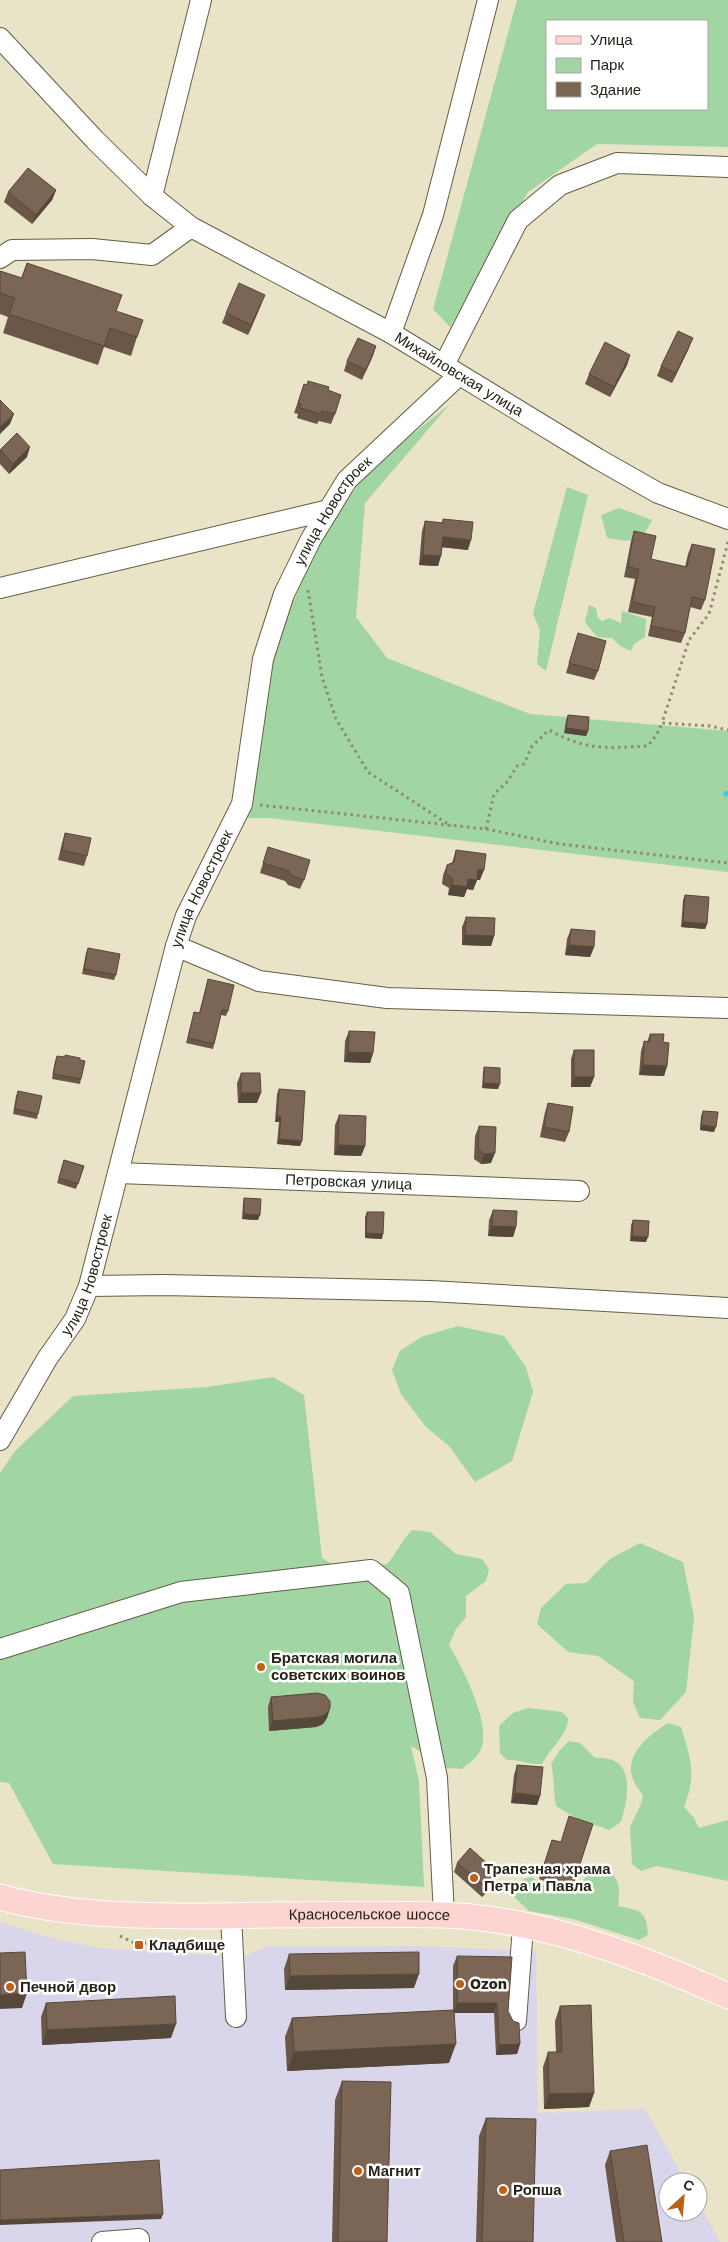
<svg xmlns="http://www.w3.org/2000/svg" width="728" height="2242" font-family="'Work Sans',sans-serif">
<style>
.commercial{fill:#d9d5eb}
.green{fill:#a2d5a4;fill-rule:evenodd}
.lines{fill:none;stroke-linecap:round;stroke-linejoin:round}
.stream{stroke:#42ccdf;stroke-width:5.5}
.minor-casing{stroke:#645e45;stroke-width:22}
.major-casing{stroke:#fff;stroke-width:27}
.path{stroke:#8d8975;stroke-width:3;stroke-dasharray:2.5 4;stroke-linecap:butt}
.minor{stroke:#fff;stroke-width:20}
.major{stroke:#fcd4d2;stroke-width:25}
.wall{fill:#6a5748}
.shaded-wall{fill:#56473b}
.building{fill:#7b6554;stroke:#56473b}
.poi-dot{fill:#be6018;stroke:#fff;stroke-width:2}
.labels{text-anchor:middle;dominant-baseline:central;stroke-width:5;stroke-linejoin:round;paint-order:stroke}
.street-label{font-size:15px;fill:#262419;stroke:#fff}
.poi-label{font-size:15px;font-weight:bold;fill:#262419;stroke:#fff;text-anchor:start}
</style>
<rect width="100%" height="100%" fill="#e9e3c7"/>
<path class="commercial" d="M0 1922 40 1935 97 1948 233 1956 248 1955 269 1946H415L536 1951 538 2113 645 2109 686 2182H668V2212H698V2203L720 2242H0Z"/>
<path class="green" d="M517 0H728V147L597 144 528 192 450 327 433 309ZM547 21H707V109H547Z
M450 404 365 503 356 617 387 658 530 714 728 731V872L269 818H246L276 641 321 538 369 469Z
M567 487 588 495 546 671 537 664 540 630 533 614Z
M619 508 652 520C640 545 633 542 607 538L601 515Z
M589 605 596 608 598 618 602 621 609 618 621 623 622 611 646 619 645 637 634 644 631 651 620 646 612 638 597 637 585 622Z
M458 1326 504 1336 526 1367 533 1392 512 1461 475 1482 449 1446 426 1427 401 1394 392 1370 400 1351 421 1337Z
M273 1377 304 1395 322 1558 364 1583 363 1576 373 1566 387 1564C397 1553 401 1541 412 1530L430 1532 456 1554 482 1559 489 1569 486 1581 466 1596V1617L456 1629 449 1645C462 1668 495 1728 479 1753 476 1759 467 1764 462 1769L447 1768 411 1746 419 1781 424 1887 53 1864 9 1783 0 1782V1473L15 1451 73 1396 207 1387Z
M640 1543 683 1562 694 1617 686 1692 660 1720 640 1718 633 1702 634 1681 598 1656 568 1652 537 1624 541 1608 566 1584 586 1583 610 1559Z
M528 1708 562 1712 568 1718C568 1735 550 1748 542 1764 529 1765 520 1759 507 1760L500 1753 499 1726 513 1713Z
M668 1723 681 1727C691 1761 697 1773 684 1807L694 1818 699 1828 728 1820V1881L657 1866 641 1871 632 1864 630 1827 641 1804 643 1796C640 1790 635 1785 633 1779 623 1755 651 1733 668 1723Z
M569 1741 580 1743 595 1758C636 1755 629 1795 621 1822L609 1830 578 1819 556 1806C553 1792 555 1779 551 1764L560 1750Z
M603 1868C621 1877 620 1889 618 1906 642 1911 646 1910 648 1935L639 1940 573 1919 529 1911 512 1895C515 1884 520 1879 532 1877L544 1886 576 1895C582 1880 587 1871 603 1868Z"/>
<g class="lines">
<path class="stream" d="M726 794 728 793"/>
<g class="minor-casing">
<g id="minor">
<path id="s1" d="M0 38 95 140 152 196 191 227 391 333 598 459 658 493 728 519"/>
<path d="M152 196 201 0"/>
<path d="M0 258 12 250 92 249 152 255 191 227"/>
<path d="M391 333 433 215 488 0"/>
<path d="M444 365 518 220 560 185 617 163 728 167"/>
<path d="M0 588 329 510"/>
<path d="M176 946 259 981 387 998 728 1008"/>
<path id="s2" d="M119 1173 579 1191"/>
<path d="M89 1286 164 1285 430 1291 728 1308"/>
<path id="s3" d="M0 1440 47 1359 75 1319 89 1286 176 946 186 916 242 804 263 659 284 594 311 539 347 480 459 375"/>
<path d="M0 1649 181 1592 371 1570 399 1593 437 1778 444 1915"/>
<path d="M231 1915 236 2017"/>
<path d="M516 2021 523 1926"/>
<path d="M102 2242 139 2239V2242"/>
</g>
</g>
<g class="major-casing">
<g id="major">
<path id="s4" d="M0 1897C68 1916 141 1916 211 1916 288 1915 365 1913 442 1915 540 1918 639 1956 728 1996"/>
</g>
</g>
<path class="path" d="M728 542 709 614 689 640 662 723 710 726 728 730
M308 590 322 677 336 719 368 772 451 826
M260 805 486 829 560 844 728 863
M486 829 494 794 507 782 517 766 524 764 532 746 549 730C587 751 606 748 648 746L657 734 662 723
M120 1936 139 1945 161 1938"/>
<use href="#minor" class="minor"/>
<use href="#major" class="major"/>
</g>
<path class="wall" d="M56 190 52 200 32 224 4 202 8 192Z
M27 263 116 311 137 337 131 356 104 347 98 365 3 333 8 317 0 314V271L21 278Z
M261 305 248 335 222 323 226 313Z
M376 346 362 380 344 371 347 361Z
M689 348 672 383 657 376 661 366Z
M630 355 627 365 610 397 585 384 589 374Z
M304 384 328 390 335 414 331 424 319 421 317 424 297 418 298 414 294 413Z
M0 450 27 457 9 474 0 464Z
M443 519 468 550 442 547 438 566 419 565 422 531 425 521 442 523Z
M634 531 651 559 685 567 688 554 692 544 705 600 701 610 690 607 685 633 681 643 648 636 652 617 628 612 635 579 624 577 631 541Z
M578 633 598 671 594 680 566 673Z
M568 715 588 731 586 736 564 733 566 720Z
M65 833 87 856 84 866 58 860 62 843Z
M268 847 304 880 300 889 288 885 285 881 260 873Z
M456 850 480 880H477L473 890 467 889 464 897 448 895 449 888 442 884 443 875 447 865 452 863Z
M685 895 707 924 705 929 681 927 683 900Z
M466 917 494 936 491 946 462 945V927Z
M571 929 594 947 590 957 565 955 567 939Z
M88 948 116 975 114 980 82 974 86 953Z
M208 979 228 1011 226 1016 221 1015 213 1049 186 1043 194 1012 199 1013Z
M349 1031 373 1053 370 1063 344 1062 345 1041Z
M650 1034 663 1042 667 1066 664 1076 639 1075 641 1051 644 1041 647 1042Z
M574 1050 594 1077 590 1087H571V1059Z
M57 1056 80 1060 81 1079 80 1084 52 1079 55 1061Z
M484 1067 498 1089 482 1088 483 1072Z
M241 1073 257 1103H238L237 1083Z
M279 1089 302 1141 300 1146 277 1144 279 1122H275L277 1094Z
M18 1091 38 1114 37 1119 13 1114 16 1096Z
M548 1103 569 1132 565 1142 540 1137 545 1112Z
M703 1111 714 1132 700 1130 701 1116Z
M339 1115 365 1146 361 1156 334 1155 335 1125Z
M479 1126 491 1163 481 1164 474 1159 475 1136Z
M64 1160 84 1166 76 1189 57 1183Z
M244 1198 258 1220 242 1219 243 1203Z
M493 1210 516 1227 513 1237 488 1236 489 1220Z
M367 1212 382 1239 365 1238V1217Z
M633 1220 646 1242 630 1241 631 1225Z
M271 1697 330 1708 327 1718 323 1724 316 1727 269 1731 268 1707Z
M517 1765 540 1796 537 1805 511 1803 514 1775Z
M593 1824 572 1890 539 1879 552 1840 560 1842Z
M457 1863 495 1883 482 1897 454 1872Z
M289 1954 414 1988 285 1990 284 1969Z
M457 1956 508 2011 520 2044 517 2054 496 2055 494 2013H454L449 2063 287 2071 285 2037 292 2018 453 2010V1966Z
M46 2003 171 2038 42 2045 41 2017Z
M560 2006 594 2093 589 2107 544 2109 543 2067 548 2052H556L555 2021Z
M342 2081 387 2242H332L335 2100Z
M486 2118 533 2242H476L479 2136Z
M610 2151 662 2242H616L605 2165Z"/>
<path class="shaded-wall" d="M56 190 52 200 32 224 36 215Z
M265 295 261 305 248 335 251 325Z
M693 338 689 348 672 383 676 373Z
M376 346 373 356 362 380 366 370Z
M630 355 627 365 610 397 614 387Z
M14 414 10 424 0 434V427Z
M30 447 27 457 9 474 13 464Z
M443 537 471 540 468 550 440 547Z
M423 555 441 556 438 566 419 565Z
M566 728 588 731 586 736 564 733Z
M478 870H484L480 880H475Z
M468 879 477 880 473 890 467 889 464 897 448 895 452 885Z
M683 922 707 924 705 929 681 927Z
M465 935 494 936 491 946 462 945Z
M569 945 594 947 590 957 565 955Z
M348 1052 373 1053 370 1063 344 1062Z
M643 1065 667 1066 664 1076 639 1075Z
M574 1077H594L590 1087H571Z
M484 1083 500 1084 498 1089 482 1088Z
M241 1093H261L257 1103H238Z
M277 1117H281L279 1122H275Z
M701 1125 716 1127 714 1132 700 1130Z
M279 1139 302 1141 300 1146 277 1144Z
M338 1145 365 1146 361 1156 334 1155Z
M495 1153 491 1163 481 1164 484 1154Z
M244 1214 260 1215 258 1220 242 1219Z
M492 1226 516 1227 513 1237 488 1236Z
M366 1233 383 1234 382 1239 365 1238Z
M632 1236 648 1237 646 1242 630 1241Z
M330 1708 327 1718 323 1724 316 1727 269 1731 273 1721Z
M515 1793 540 1796 537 1805 511 1803Z
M498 1873 495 1883 482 1897 486 1887Z
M419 1974 414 1988 285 1990 290 1976Z
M27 1993 22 2008 0 2009V1995Z
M457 2003H497L494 2013H453Z
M176 2024 171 2038 42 2045 47 2030Z
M456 2044 449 2063 287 2071 294 2052Z
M520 2044 517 2054 496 2055 499 2045Z
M594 2093 589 2107 544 2109 549 2094Z
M163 2214 161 2219 0 2225V2220Z"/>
<path class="building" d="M28 168 56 190 36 215 8 192Z
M27 263 122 295 116 311 143 320 137 337 110 328 104 346 9 314 15 298 0 293V271L22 278Z
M239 283 265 295 251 325 226 313Z
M678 331 693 338 676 373 661 366Z
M358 338 376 346 366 370 347 361Z
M605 342 630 355 614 387 589 374Z
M308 381 329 387 328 390 341 395 335 414 322 411 321 414 300 408 301 404 298 403 304 384 307 385Z
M0 400 14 414 0 427Z
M17 433 30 447 13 464 0 450Z
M443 519 473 522 471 540 443 537 441 556 423 555 425 521 443 523Z
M634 531 656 536 651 559 687 567 692 544 715 549 705 600 692 597 685 633 651 626 655 607 632 602 639 569 628 567Z
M578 633 606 641 598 671 569 663Z
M568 715 589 717 588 731 566 728Z
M65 833 91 838 87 856 62 850Z
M268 847 310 860 304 880 291 875 289 871 263 863Z
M456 850 486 854 484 870H478L477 880 468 879 467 887 452 885 453 879 446 874 447 865 454 862Z
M685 895 709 897 707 924 683 922Z
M466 917 495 918 494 936 465 935Z
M571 929 595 931 594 947 569 945Z
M88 948 120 954 116 975 84 969Z
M208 979 234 985 228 1011 222 1010 214 1044 188 1038 194 1012 200 1013Z
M349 1031 375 1032 373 1053 348 1052Z
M650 1034H664L663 1042 669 1043 667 1066 643 1065 644 1041 650 1042Z
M574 1050H594V1077H574Z
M65 1055 80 1058V1060L85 1061 81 1079 53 1074 57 1056 65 1057Z
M484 1067 500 1068V1084L484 1083Z
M241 1073H260L261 1093H241Z
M279 1089 305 1091 302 1141 279 1139 281 1117H277Z
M18 1091 42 1096 38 1114 15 1109Z
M548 1103 573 1107 569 1132 544 1127Z
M703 1111 718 1112 716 1127 701 1125Z
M339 1115 366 1116 365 1146 338 1145Z
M479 1126 496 1127 495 1153 484 1154 478 1149Z
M64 1160 84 1166 78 1184 59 1178Z
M244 1198 261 1199 260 1215 244 1214Z
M493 1210 517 1211 516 1227 492 1226Z
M367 1212H384L383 1234 366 1233Z
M633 1220 649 1221 648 1237 632 1236Z
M317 1693 325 1695 330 1701V1708L326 1714 319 1717 273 1721 271 1697Z
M517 1765 543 1767 540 1796 515 1793Z
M569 1816 593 1824 573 1885 541 1874 552 1840 561 1842Z
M470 1848 498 1873 486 1887 457 1863Z
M25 1952 27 1993 0 1995V1953Z
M419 1952V1974L290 1976 289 1954Z
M457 1956 512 1957 508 2011 513 2021 519 2023 520 2044 499 2045 497 2003H457Z
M175 1996 176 2024 47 2030 46 2003Z
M591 2005 594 2093 549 2094 548 2052H562L560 2006Z
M454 2010 456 2044 294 2052 292 2018Z
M342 2081 391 2082 387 2242H338Z
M486 2118 536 2119 533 2242H482Z
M647 2145 662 2242H624L610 2151Z
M159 2160 163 2214 0 2220V2170Z"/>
<g class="poi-dot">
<circle cx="261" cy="1667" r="5"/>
<circle cx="474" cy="1878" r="5"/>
<rect x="134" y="1940" width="10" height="10" rx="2.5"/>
<circle cx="460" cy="1984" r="5"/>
<circle cx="10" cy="1987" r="5"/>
<circle cx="358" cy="2171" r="5"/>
<circle cx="503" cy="2190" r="5"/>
</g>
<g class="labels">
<g class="street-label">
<text stroke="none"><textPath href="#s1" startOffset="575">Михайловская улица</textPath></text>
<text stroke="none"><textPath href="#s3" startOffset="998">улица Новостроек</textPath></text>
<text stroke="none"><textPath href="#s3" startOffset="592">улица Новостроек</textPath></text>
<text stroke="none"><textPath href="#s2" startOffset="230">Петровская улица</textPath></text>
<text stroke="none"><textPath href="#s3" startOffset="188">улица Новостроек</textPath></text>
<text stroke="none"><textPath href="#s4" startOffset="371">Красносельское шоссе</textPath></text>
</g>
<g class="poi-label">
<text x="271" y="1658">Братская могила<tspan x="271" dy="17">советских воинов</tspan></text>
<text x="484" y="1869">Трапезная храма<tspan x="484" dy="17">Петра и Павла</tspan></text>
<text x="149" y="1945">Кладбище</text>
<text x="470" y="1984">Ozon</text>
<text x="20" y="1987">Печной двор</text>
<text x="368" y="2171">Магнит</text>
<text x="513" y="2190">Ропша</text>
</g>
</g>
<rect x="546" y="20" width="162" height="90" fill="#ffffff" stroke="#a8a7a3"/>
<rect x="556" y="36" width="25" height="8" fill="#fcd4d2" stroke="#a8a7a3"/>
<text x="590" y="45" font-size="15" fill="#262419">Улица</text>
<rect x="556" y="58" width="25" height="15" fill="#a2d5a4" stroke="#a8a7a3"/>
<text x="590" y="70" font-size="15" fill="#262419">Парк</text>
<rect x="556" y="82" width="25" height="15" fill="#7b6554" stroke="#a8a7a3"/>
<text x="590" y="95" font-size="15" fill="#262419">Здание</text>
<g transform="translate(683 2197) rotate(26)"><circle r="24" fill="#ffffff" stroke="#a8a7a3"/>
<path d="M0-4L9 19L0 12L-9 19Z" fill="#be6018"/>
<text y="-8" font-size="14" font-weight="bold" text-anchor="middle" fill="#262419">С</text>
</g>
</svg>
